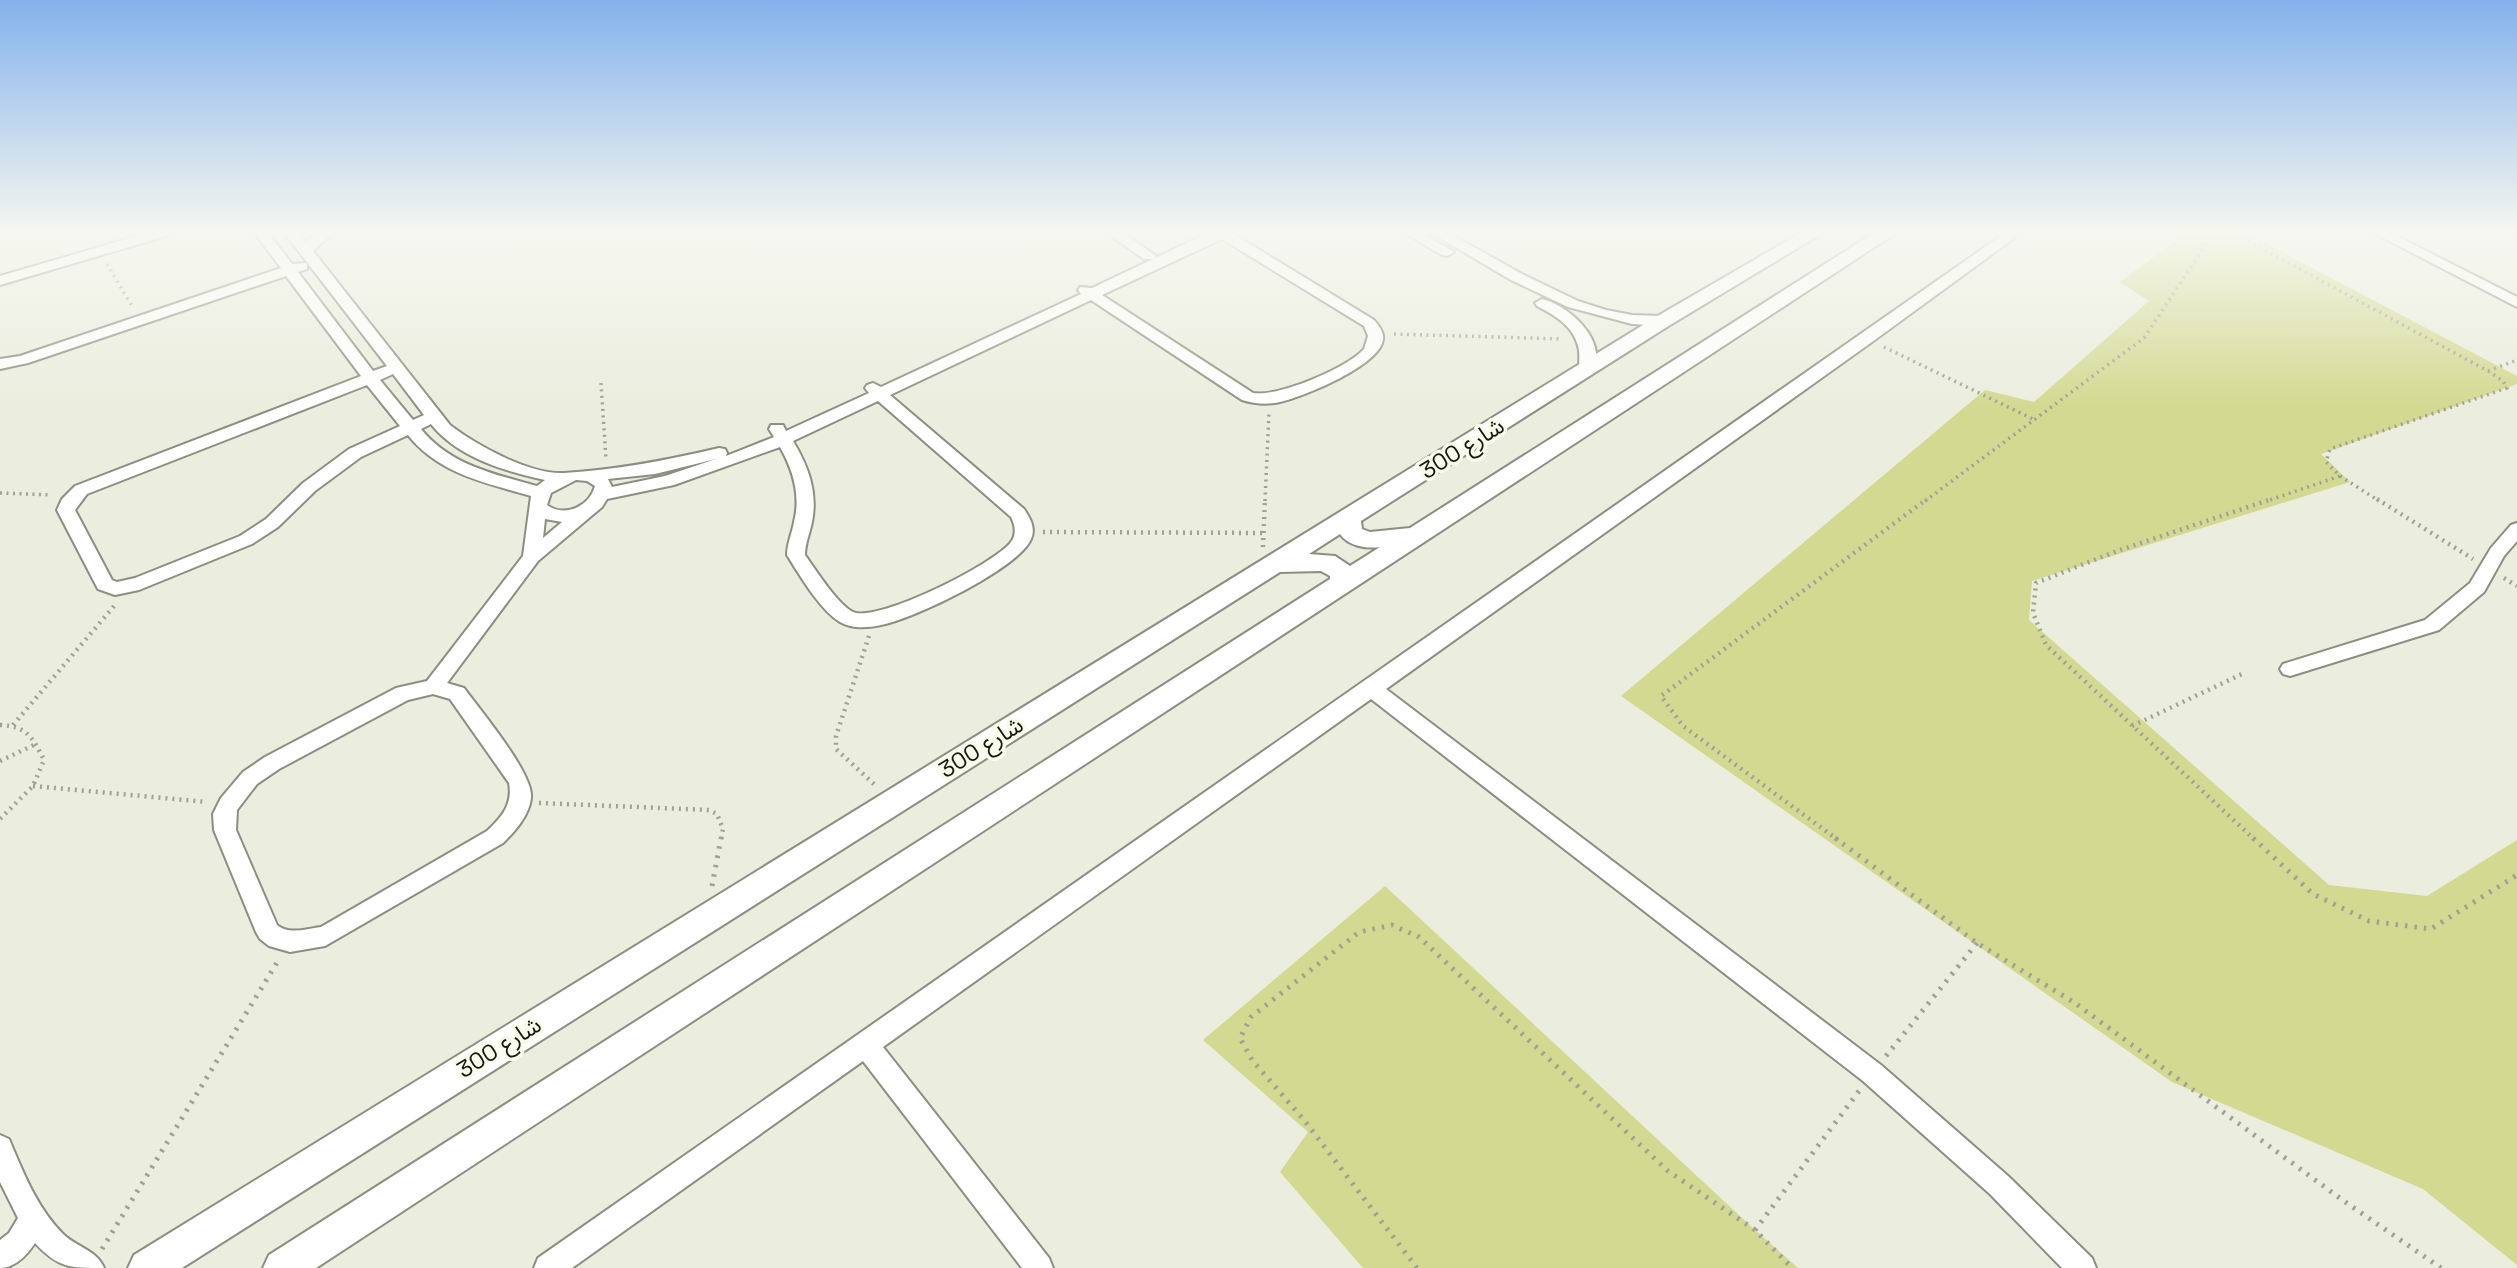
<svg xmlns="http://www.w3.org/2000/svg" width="2517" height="1268" font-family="'Space Grotesk','Noto Sans Arabic',sans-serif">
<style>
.green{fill:#d3d990}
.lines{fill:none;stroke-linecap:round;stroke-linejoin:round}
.street-casing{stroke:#8d8e81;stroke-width:4}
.secondary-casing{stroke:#8d8e81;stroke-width:4}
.path-far2{stroke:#a0a196;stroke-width:3.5;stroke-dasharray:2 4.5;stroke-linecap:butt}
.path-far1{stroke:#a0a196;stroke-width:4.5;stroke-dasharray:2 5;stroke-linecap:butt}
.path{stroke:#a0a196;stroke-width:5;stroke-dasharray:2.5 7;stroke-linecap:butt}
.street{fill:#fff;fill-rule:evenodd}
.secondary{fill:#fff;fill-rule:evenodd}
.labels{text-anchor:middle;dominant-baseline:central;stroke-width:7;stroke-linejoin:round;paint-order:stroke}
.street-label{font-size:23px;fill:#161712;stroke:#f9fbeb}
</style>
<rect width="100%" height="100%" fill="#ebedde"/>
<path class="green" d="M2189 231H2242L2517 376V384L2321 454 2350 482 2032 581 2029 620 2329 885 2427 896 2517 840V1265L2423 1189 2172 1082 1621 696 1985 390 2034 402 2149 301 2120 282Z
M1385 886 1755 1230 1798 1268H1363L1280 1172 1308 1132 1203 1040Z"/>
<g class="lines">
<g class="street-casing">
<path id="street" d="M154 231H175L173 234 0 285V276Z
M253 231H267L292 264 307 263V269L298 272 373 371 387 366 283 231H297L306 242 320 231H335L313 251 450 425C476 445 530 475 564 473 616 470 668 460 719 448L725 449 727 453 726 456 774 437 769 429 771 425H783L786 431 869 393 865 388 867 385 873 383 881 387 1081 294 1078 290 1080 287 1092 288 1212 231H1234L1232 233 1374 320C1379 326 1384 332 1383 339 1381 365 1303 397 1280 402 1267 405 1255 404 1242 400L1091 300 890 395 1024 509C1030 518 1036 528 1031 539 1019 568 914 619 881 625 868 628 852 629 840 622 820 610 799 574 787 555 787 543 792 534 794 522 801 495 793 470 780 447L674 485 607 499 602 507 538 561 447 683 464 688C480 710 534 774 531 798 529 816 515 831 503 843L325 946 290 952 269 946 260 939 256 932 214 830 213 814 221 798 243 772 265 757 396 688 427 681 523 556 531 496C486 483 439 474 408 435L361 457 315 491 278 527 252 544 139 590 115 595 98 589 57 510 62 499 75 486 361 376 286 276 28 363 0 369V359L20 356 281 268ZM1222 239 1364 326 1368 336 1364 349C1347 368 1279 397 1253 393L1102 295ZM393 374 424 415 413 420 380 380ZM367 385 400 426 349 449 303 483 266 519 240 536 135 578 117 582 112 580 75 510 87 494ZM878 401 1011 517C1015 525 1017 534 1011 542 996 563 878 623 853 612 838 605 815 569 805 555 805 543 810 533 812 522 818 492 808 466 793 441ZM431 424C458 458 505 471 545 480L537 486C494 474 450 465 421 429ZM716 459 665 476 612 487 608 479 655 474ZM576 480 587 481 595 486C590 506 565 518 547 505L551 493ZM545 519 562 522 543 538ZM433 694 450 699 509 783C513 804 502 817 487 831L321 927C305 929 290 935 277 925L236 830 237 810 257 784 279 769 408 700Z
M1104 231H1120L1156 256 1154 259H1144Z
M1401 231H1418L1454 252 1447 256 1442 255Z
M1428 231H1445L1522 274 1578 301 1606 310 1632 315 1663 316 1671 321 1663 326 1632 324 1568 307 1511 280Z
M2008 231H2024L1872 342 1386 689 1881 1065 2008 1176 2092 1258 2096 1268H2062L1990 1194 1863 1081 1371 699 883 1047 1049 1258 1053 1268H1022L863 1061 572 1268H534L538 1258Z
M2370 231H2387L2517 297V307Z
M1542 299C1570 306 1608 341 1593 372H1581C1578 365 1580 358 1579 350 1575 327 1556 316 1537 306L1535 303Z
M2517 523V541L2504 556 2484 592 2439 630 2290 676 2283 674 2280 669 2283 664 2425 620 2470 583 2491 548 2511 525Z
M0 1135 9 1139C23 1172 37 1208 63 1234 76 1247 97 1250 104 1268 70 1268 58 1268 35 1243 27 1255 15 1268 0 1268V1240L9 1233 18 1218 0 1182Z"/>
</g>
<g class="secondary-casing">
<path id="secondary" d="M1804 231H1826L1670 325 1361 521 1362 529 1370 532 1410 528 1877 231H1899L316 1268H263L269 1255 1330 579V576L1321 571 1280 572 182 1268H128L134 1255 1656 317ZM1340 534C1348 546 1366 549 1380 547L1350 566 1335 556 1309 554Z"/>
</g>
<path class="path-far2" d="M107 264 133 308
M1394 334 1563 339
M1884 347 2033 419
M2488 371 2517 360
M601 383 606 459
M2340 476 2379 501
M0 493 52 495
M1265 501 1269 412
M1925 501 2144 338 2214 232 2239 236 2488 371 2503 381 2507 388 2330 449 2326 462 2340 476 2267 501"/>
<path class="path-far1" d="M2377 499 2473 559
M1043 532 1264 533
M1263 547 1265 499
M2504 578 2517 586
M869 636 836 736V749L876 786
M0 725C27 726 33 738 44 760L33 786 0 819
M13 725 115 605
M2132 726 2242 674
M0 761 36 744
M33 786 207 802
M539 803 709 810 717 814 723 829 721 840
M1838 840 1683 726 1661 696 1927 499
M2255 840 2046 645 2033 613 2036 583 2117 551 2272 499"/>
<path class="path" d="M1835 838 1977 943 2075 1003 2341 1199 2441 1268
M2253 838 2313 894 2369 921 2431 929 2517 875
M712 886 721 838
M1886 1056 1977 943
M1755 1230 1859 1091
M102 1249 278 961
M1417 1268 1304 1120 1252 1060 1240 1038 1251 1017 1359 932 1392 925 1419 937 1668 1171 1755 1230 1792 1268"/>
<use href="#street" class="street"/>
<use href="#secondary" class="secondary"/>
</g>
<linearGradient id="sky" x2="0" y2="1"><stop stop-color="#84b2ec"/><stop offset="0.57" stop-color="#f6f7f0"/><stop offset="1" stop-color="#f6f7f0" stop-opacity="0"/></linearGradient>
<rect width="2517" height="408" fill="url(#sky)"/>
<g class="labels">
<g class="street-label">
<text transform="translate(1462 448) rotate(-32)">شارع 300</text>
<text transform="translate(981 747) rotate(-32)">شارع 300</text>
<text transform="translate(499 1047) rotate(-32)">شارع 300</text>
</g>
</g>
</svg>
